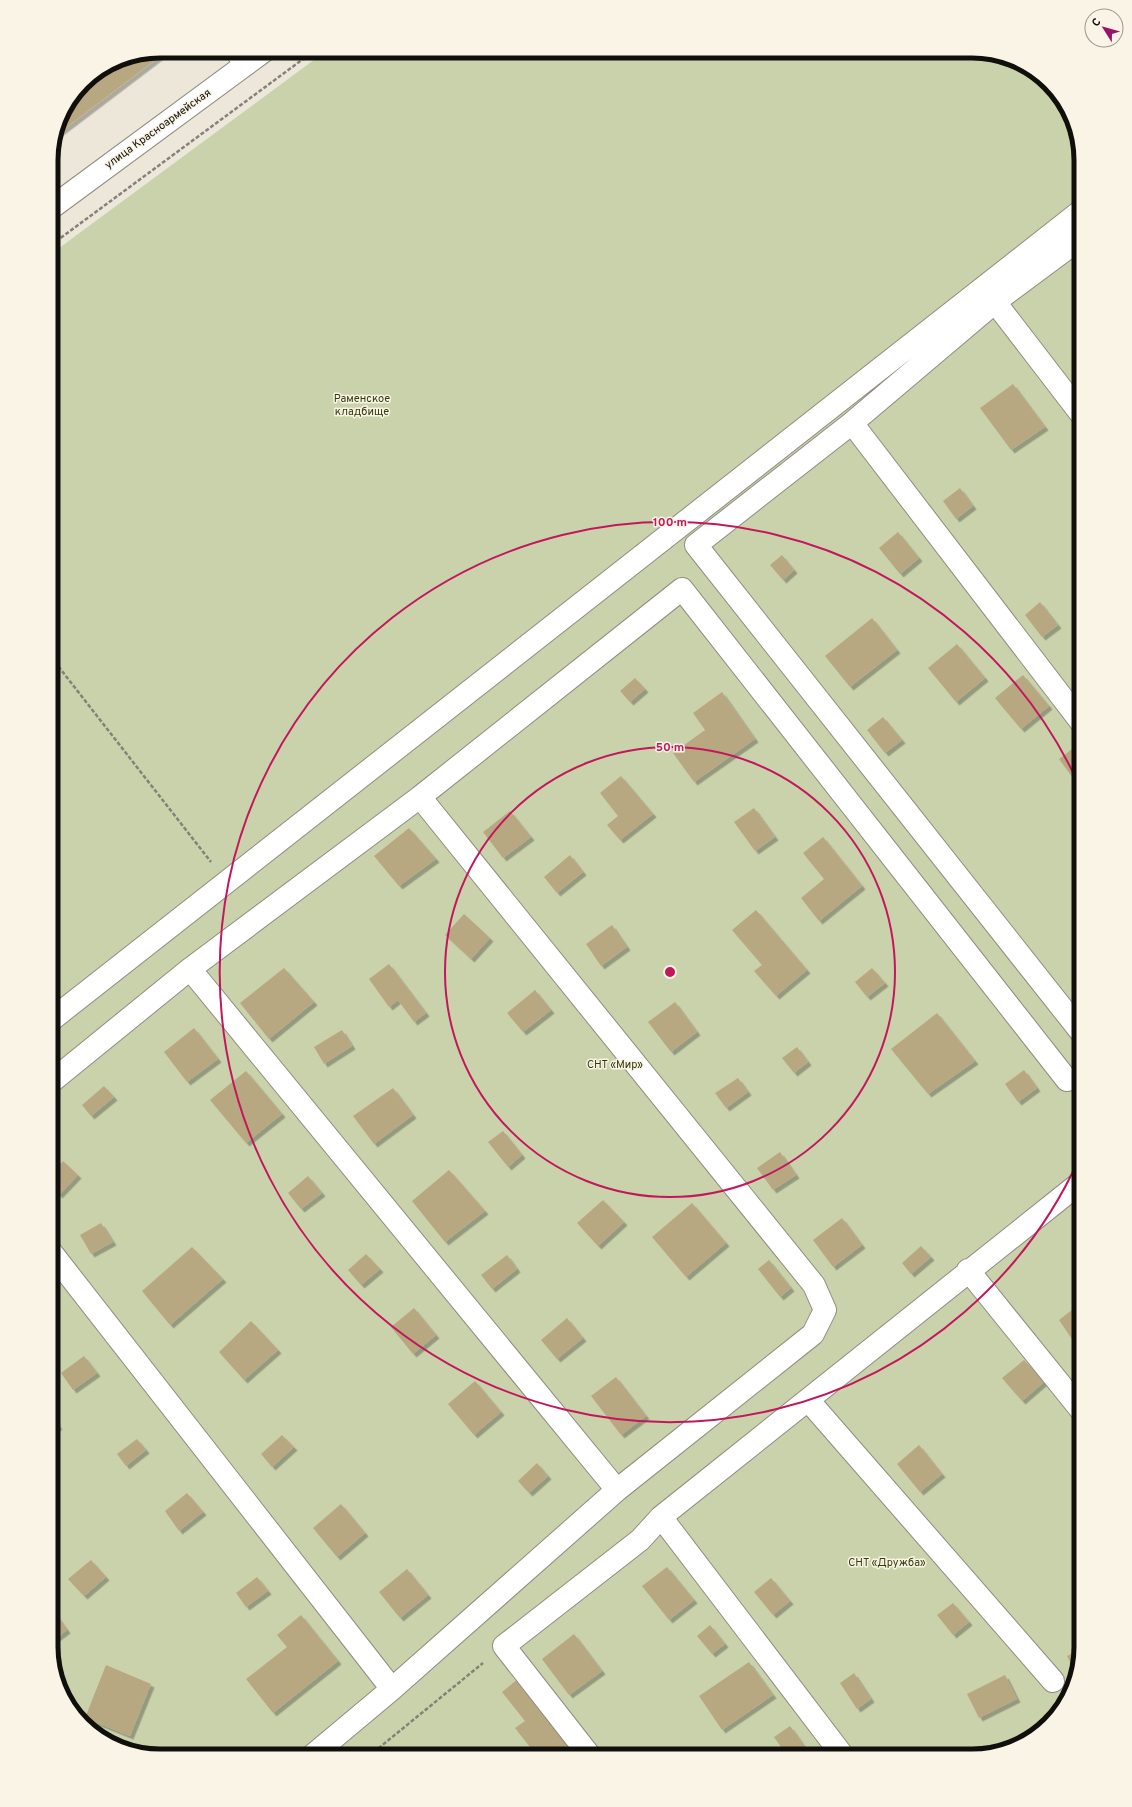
<svg xmlns="http://www.w3.org/2000/svg" width="1132" height="1807" font-family="Overpass,sans-serif">
<style>
.green{fill:#cad2ac}
.building{fill:#b8a882;filter:url(#shadow)}
.lines{fill:none;stroke-linecap:round;stroke-linejoin:round}
.minor-casing{stroke:#918c80;stroke-width:24}
.major-casing{stroke:#918c80;stroke-width:24}
.path{stroke:#858178;stroke-width:2.5;stroke-dasharray:4 2;stroke-linecap:butt}
.minor{stroke:#fff;stroke-width:22}
.major{stroke:#fff;stroke-width:22}
.ring{fill:none;stroke:#c2185b;stroke-width:2}
.labels{text-anchor:middle;dominant-baseline:central;stroke-width:3;stroke-linejoin:round;paint-order:stroke}
.street-label{font-size:11px;fill:#110f0b;stroke:#f9f4e6}
.park-label{font-size:11px;fill:#333a09;stroke:#f9f4e6}
.rim{fill:none;stroke:#110f0b;stroke-width:5}
.centre{fill:#c2185b;stroke:#f9f4e6;stroke-width:2}
.ring-label{font-size:12px;text-anchor:middle;font-weight:bold;fill:#c2185b;stroke:#f9f4e6;stroke-width:3;stroke-linejoin:round;paint-order:stroke}
</style>
<defs>
<filter id="shadow"><feDropShadow dx="3.5" dy="3.5" stdDeviation="0" flood-color="#0004"/></filter>
</defs>
<rect width="100%" height="100%" fill="#ece7d9"/>
<path class="green" d="M326 51H980L1033 69 1070 111 1081 160V1648L1063 1708 1021 1745 972 1756H153L99 1738 62 1696 51 1647V254Z"/>
<path class="building" d="M160 51H167L55 136 59 118 83 83 118 59Z
M1013 384 1045 427 1011 450 980 408Z
M960 488 973 506 956 519 943 501Z
M898 532 919 558 900 574 879 548Z
M782 555 794 570 783 580 770 565Z
M1040 602 1058 625 1042 637 1025 615Z
M872 618 897 650 850 687 825 656Z
M957 644 985 678 956 702 928 668Z
M1023 675 1049 706 1021 729 995 698Z
M635 678 645 689 630 702 620 691Z
M722 692 755 739 694 782 673 753 705 730 693 713Z
M883 717 902 740 885 753 867 730Z
M1076 746 1081 753V777L1075 781 1059 759Z
M621 776 653 814 620 840 607 825 618 816 600 793Z
M754 808 775 837 755 851 734 822Z
M510 811 531 837 503 858 483 832Z
M409 828 436 859 399 886 374 856Z
M823 837 862 886 819 921 801 898 824 879 803 853Z
M570 855 583 872 557 893 544 877Z
M756 910 807 970 776 996 754 971 762 965 732 930Z
M464 914 490 938 471 959 445 935Z
M612 925 627 947 601 966 586 944Z
M389 964 426 1013 414 1022 398 1000 389 1007 369 979Z
M284 968 314 1002 269 1039 240 1003Z
M872 968 885 983 867 997 855 982Z
M535 990 551 1010 523 1032 507 1013Z
M675 1002 697 1032 671 1052 648 1022Z
M937 1013 975 1061 928 1094 891 1049Z
M194 1028 218 1059 187 1082 164 1052Z
M342 1030 352 1046 324 1064 314 1047Z
M797 1047 808 1062 794 1073 782 1058Z
M1024 1070 1037 1088 1018 1102 1005 1084Z
M246 1071 282 1114 246 1143 210 1100Z
M738 1078 748 1092 726 1108 715 1093Z
M104 1086 114 1097 91 1116 82 1105Z
M393 1088 413 1115 374 1144 353 1116Z
M503 1131 522 1155 508 1167 488 1142Z
M780 1152 796 1175 773 1190 757 1168Z
M63 1161 78 1175 59 1195 51 1187V1174Z
M449 1170 485 1211 445 1242 412 1201Z
M308 1176 322 1193 301 1209 288 1193Z
M603 1200 624 1222 598 1246 577 1223Z
M692 1203 726 1243 686 1277 652 1237Z
M842 1218 862 1245 833 1267 813 1240Z
M101 1223 113 1242 91 1254 80 1235Z
M921 1246 931 1257 911 1274 902 1263Z
M192 1247 223 1279 170 1325 142 1291Z
M366 1254 380 1269 361 1285 348 1270Z
M507 1255 517 1269 492 1289 481 1275Z
M769 1260 791 1288 780 1297 758 1269Z
M51 1289 55 1293 51 1297Z
M1081 1303V1340L1076 1345 1059 1320Z
M414 1308 436 1335 413 1354 391 1327Z
M567 1318 583 1338 557 1359 541 1340Z
M251 1321 278 1350 244 1380 219 1352Z
M84 1356 97 1373 73 1390 61 1373Z
M1024 1360 1044 1382 1022 1401 1002 1378Z
M616 1377 646 1416 621 1435 591 1396Z
M475 1381 501 1412 474 1435 448 1404Z
M51 1416 59 1426 51 1432Z
M282 1435 294 1447 272 1467 261 1454Z
M137 1439 146 1450 126 1466 117 1454Z
M919 1445 942 1474 920 1492 897 1464Z
M537 1463 548 1476 529 1493 518 1481Z
M187 1493 203 1512 179 1531 165 1511Z
M341 1504 365 1533 337 1557 313 1528Z
M91 1560 106 1577 84 1596 68 1579Z
M667 1567 694 1600 669 1620 642 1586Z
M407 1569 428 1595 400 1618 379 1592Z
M257 1577 268 1591 246 1607 236 1593Z
M771 1578 790 1601 773 1615 754 1592Z
M953 1603 969 1622 953 1635 937 1615Z
M55 1613 67 1630 51 1642V1616Z
M301 1615 338 1661 273 1713 246 1679 287 1647 277 1635Z
M710 1625 725 1644 712 1654 697 1636Z
M574 1634 602 1671 569 1695 542 1659Z
M1081 1649 1078 1658 1074 1669 1067 1656Z
M749 1662 773 1695 722 1730 699 1696Z
M106 1665 151 1684 130 1736 85 1718Z
M854 1673 871 1699 857 1709 840 1683Z
M1005 1675 1017 1699 979 1718 967 1694Z
M519 1678 577 1754 574 1756H537L515 1728 525 1721 502 1692Z
M790 1726 807 1750 800 1756H787L774 1737Z"/>
<g class="lines">
<g class="minor-casing">
<path id="minor" d="M236 51 246 64
M995 302 1081 414
M852 423 1081 722
M190 969 617 1490
M51 1020 1081 211
M1081 1032 696 545 852 423 995 302 1081 238
M51 1082 190 969 420 797 682 589 1067 1080
M51 1252 392 1689
M968 1270 1081 1410
M808 1400 1053 1681
M661 1517 843 1756
M312 1756 392 1689 617 1490 813 1334 825 1310 814 1285 420 797
M590 1756 504 1646 640 1540 661 1517 1081 1182"/>
</g>
<g class="major-casing">
<path id="major" d="M51 208 264 51"/>
</g>
<path class="path" d="M51 245 314 51
M51 657 211 862
M369 1756 483 1663"/>
<use href="#minor" class="minor"/>
<use href="#major" class="major"/>
</g>
<g class="ring">
<circle cx="670" cy="972" r="225"/>
<path d="M1079 1159A450 450 0 1 1 1079 785"/>
</g>
<g class="labels">
<g class="street-label">
<text transform="translate(158 129) rotate(-36)">улица Красноармейская</text>
</g>
<g class="park-label">
<text x="362" y="399">Раменское<tspan x="362" dy="13">кладбище</tspan></text>
<text x="615" y="1065">СНТ «Мир»</text>
<text x="887" y="1563">СНТ «Дружба»</text>
</g>
</g>
<path d="M0 0H1132V1807H0ZM160 58H972A102 102 0 0 1 1074 160V1647A102 102 0 0 1 972 1749H160A102 102 0 0 1 58 1647V160A102 102 0 0 1 160 58Z" fill="#f9f4e6" fill-rule="evenodd"/>
<path class="rim" d="M160 58H972A102 102 0 0 1 1074 160V1647A102 102 0 0 1 972 1749H160A102 102 0 0 1 58 1647V160A102 102 0 0 1 160 58Z"/>
<circle cx="670" cy="972" r="6" class="centre"/>
<g class="ring-label">
<text x="670" y="526">100 m</text>
<text x="670" y="751">50 m</text>
</g>
<g transform="translate(1104 28) rotate(307)"><circle r="19" fill="#f9f4e6" stroke="#9c988e"/>
<path d="M0-3L7 15L0 10L-7 15Z" fill="#97146b"/>
<text y="-6" font-size="11" font-weight="bold" text-anchor="middle" fill="#110f0b">С</text>
</g>
</svg>
